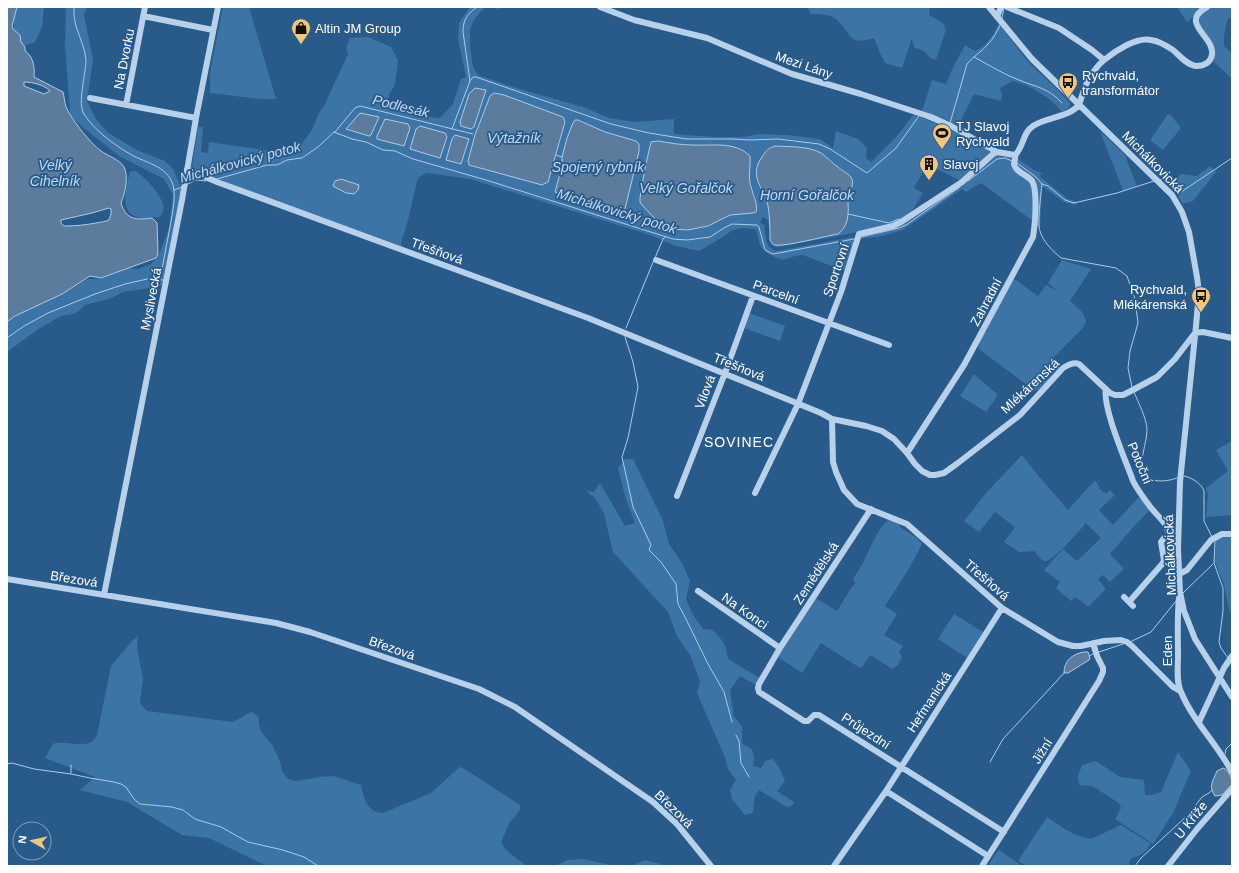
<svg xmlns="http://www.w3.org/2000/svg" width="1239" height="873" font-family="Arial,sans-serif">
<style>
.green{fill:#3d74a6;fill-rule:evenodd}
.water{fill:#5b7c9d;stroke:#aacce9;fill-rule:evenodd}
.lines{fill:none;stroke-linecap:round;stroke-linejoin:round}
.stream{stroke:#aacce9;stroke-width:1}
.minor{stroke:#b6d1e9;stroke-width:6}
.labels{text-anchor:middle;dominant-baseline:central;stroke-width:3.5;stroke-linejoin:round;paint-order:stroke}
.poi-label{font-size:13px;fill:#fff;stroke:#285a8a;text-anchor:start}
.street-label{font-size:13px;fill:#fff;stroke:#285a8a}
.water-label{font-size:14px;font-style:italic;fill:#c1daf0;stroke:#285a8a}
.neighbourhood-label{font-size:14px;letter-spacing:1px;fill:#fff;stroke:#285a8a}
</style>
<rect width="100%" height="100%" fill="#285a8a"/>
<path class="green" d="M17 7H44L42 27 35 42 24 46 21 42 20 35 14 30V16Z
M66 7H87L84 15 93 59 87 101 96 119 108 133 137 150 165 161 173 169 180 184 181 192 163 285 144 289 123 292 109 299 85 305 79 311 74 314 61 316 37 330 7 352V322L15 316 58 296 88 279H100L129 268 138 269 151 264 159 255 169 228 173 195 164 179 119 156 85 129 74 119 70 113 65 46Z
M223 7H249L276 99H260L210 93V72Z
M470 7H503L499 9 486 7 481 11 473 21 470 30V47L473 67 478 75 513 87 586 108 609 118 635 122 674 119V134L714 137H744L758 134 788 135 820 139 833 148 836 131 858 139 867 148 866 158 871 162 896 137 914 114 920 118 921 117 951 130 986 148 990 152 974 169 961 181 927 164 914 188 923 193 912 211 899 222 889 225 843 235 778 247 773 246 771 244 768 220 763 217 760 222 764 225C767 236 763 247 777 251L853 237V245L844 271 803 255 795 256 783 260C774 257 764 254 760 244 758 240 758 234 756 229L741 228 731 231 723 237 699 251 676 246 650 235 470 179 427 173 419 177 417 181 408 220 401 243 402 246 274 201 210 176 192 167 198 127H203L201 152 208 153 209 142 278 152C297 150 306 142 314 125 317 119 318 112 323 108L348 54 346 48 350 38 368 37 391 47 398 60 395 85 389 94 388 106C405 113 421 116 440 118L453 104 461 79 466 77 458 39 459 23ZM497 93 562 117 565 122 553 168 511 176 469 165 475 135 490 96ZM575 120H578L605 132 620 137 627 196 625 209 622 211 555 191 562 166V157ZM651 142C665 143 680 145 695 145 713 146 730 144 747 152L749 178 756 201V212L753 213 730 215 708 226 697 229 659 223 642 205 640 198 645 168ZM822 154 836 166 849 175 852 184 848 199 849 214 804 241 775 245 770 240C770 229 770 217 768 206 766 200 762 195 760 189 756 179 756 169 761 159Z
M808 7H930L929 15 943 23 945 28 946 29 936 60 930 58 924 51 915 48 913 44 912 38 902 68 885 63 880 53 874 38C848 46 853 35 837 20 831 14 818 14 810 14Z
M1177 7H1201L1197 10 1194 16 1187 22Z
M1213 7H1232V16L1227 20 1224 36V46L1232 54V79L1214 62V51L1200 28 1198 17 1209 8Z
M999 24 1029 63 1057 89 1070 103 1069 108 1062 112C1051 98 1030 85 1013 81L1000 88 1002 95 1001 101 974 94 960 122 957 126 949 121 922 111 932 80 946 84 954 65 965 45 975 51C988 45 992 36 999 24Z
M1168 114 1171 115 1181 128 1163 150 1150 140Z
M1100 131 1127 157 1126 158 1137 186 1123 191Z
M998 154 1013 156C1014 166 1023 172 1029 180 1036 191 1033 208 1033 221L981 183 966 192 962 189 903 230 882 236 860 239 862 235 889 229Z
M1018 159 1034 170 1042 173 1039 176 1068 199 1077 202 1076 205 1064 202 1042 186 1040 228 1036 225 1035 186 1017 168 1016 161Z
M1210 166 1216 172 1193 201 1183 204 1170 184 1181 174 1197 176Z
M130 171H136C145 178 175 206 159 217 152 217 143 219 137 217 118 212 127 185 130 171Z
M1062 260 1091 269 1070 301 1082 312 1086 320 1084 326 1082 329 1051 360 1058 367V369L1041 388 1035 391 979 349C977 342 981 334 987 331L988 326 1013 279 1016 280 1038 296 1046 285 1058 291 1048 283Z
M749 313 785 326 780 341 744 328Z
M974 374 998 395 986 412 960 396Z
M1232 441V515L1206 517 1208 494 1206 488 1228 471 1216 450Z
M1022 455 1037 474 1068 510 1095 480 1100 489 1103 492 1107 493 1110 490 1115 495 1099 510 1113 525 1138 498H1141L1151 509 1136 524 1110 554 1124 569 1110 582 1103 575 1098 579 1105 588V590L1088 607 1084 603 1075 597 1071 601 1056 588 1060 582 1044 570 1063 549 1077 561 1101 538 1086 523C1080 530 1053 562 1045 561 1041 561 1037 554 1034 551L1019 552 1004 542 1015 527 995 512 979 532 964 521 987 492Z
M625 459H633L663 521 669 544 682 563 690 581 686 599 693 615 703 629 713 630C722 640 726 644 728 659L760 678 756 685 740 676 730 690 734 717 742 726V744L752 749 754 757 753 766 761 768 765 761 773 759 780 769 785 781 777 791 794 802 792 806 787 807 759 790 755 796 753 813 745 815 732 799 730 790 736 780 728 769 725 757 699 698 697 693 700 683 699 678 690 655 677 636 668 612 613 552 604 513 595 498 586 491 594 492 600 483 625 526 635 523 625 496 618 468Z
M889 520 898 523 901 528 917 538 922 544 910 567 885 606 897 614 884 635 903 646 899 652 902 657 898 665 892 669 871 655 868 658 862 667 860 668 821 643 802 673 778 657 815 600 817 599 837 611 851 588 855 584 853 579C856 574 860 568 863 563 868 553 880 523 889 520Z
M1226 536H1232V609L1230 613 1224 585 1215 562 1216 540Z
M954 614 983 632 967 658 938 639Z
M138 636 137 647 143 679 140 703 147 711 233 722 251 712 258 716 260 730 273 746 280 762 282 771 288 779 296 781 320 777 333 776 361 785C364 799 367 812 383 813L431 793 453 773 460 767 463 768 520 805V810L510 822 501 842C507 854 517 858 527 866H267L209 838 182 835 127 802 80 790 95 777 45 758 53 744C65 740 80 748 91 742 94 741 95 737 97 735L111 666 132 641Z
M1178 752 1191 771 1173 813 1153 844 1115 819 1121 808 1119 803 1092 786 1079 785 1078 776 1082 765 1096 761 1120 777 1144 780 1145 795H1151L1161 792Z
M1047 817C1060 826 1075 837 1091 839L1121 825 1151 844C1148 847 1146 852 1142 854 1135 859 1130 854 1129 866H1027L1018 861Z
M999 850 1022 866H988L996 853Z
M583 859 611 865H633L645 860 668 866H555L568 860Z"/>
<path class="water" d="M7 7H17L12 26 13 29 20 35 21 42 25 47V51C33 56 35 67 34 77L63 92C64 97 65 103 66 107 72 120 90 143 101 151 108 156 119 159 124 167 129 176 125 194 121 203 126 220 136 220 152 218L157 223 158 254 156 258 101 278 90 276 62 294 15 316 7 322ZM24 82C32 82 45 85 50 91L44 94 24 86ZM109 208 111 209V214L109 220C105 222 101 222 96 223 85 225 75 226 64 226L61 223V220L92 213Z
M475 88 486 90 474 127 471 129 461 126 460 122 469 94Z
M494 93 504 95 563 117 565 122 548 182 542 185 469 165 468 161 475 135 490 96Z
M360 113 379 117 371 135 369 136 346 129Z
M385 119 408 124 410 128 404 146 377 139V136Z
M575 120H578L605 132 636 141 639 144V151L625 209 622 211 555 192 562 166V157L567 138 573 123Z
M420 126 445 133 447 137 440 158 410 149 416 129Z
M455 135 469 139 461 164 446 160 452 139Z
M658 141C670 143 681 145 693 145 712 146 735 141 750 156 751 169 747 177 752 190 754 198 758 204 756 212L753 213 730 215 708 226 688 230 671 229 659 223 642 205 640 202V198L645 168 651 142Z
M776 146C790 147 809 146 821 153 827 157 832 163 838 167 842 171 850 174 852 179 854 186 848 196 848 203 849 214 848 227 838 234 826 236 784 247 775 245 772 244 772 243 770 240 770 229 770 217 768 206 764 188 748 177 762 157 766 151 769 147 776 146Z
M341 179 359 185 358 190 354 194 346 193 333 186 335 181Z
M1084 652H1088L1090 658 1089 660 1068 673H1064C1064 660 1073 654 1084 652Z
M1223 768C1229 770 1232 778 1232 784L1222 795 1215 796C1208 786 1213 781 1217 771Z"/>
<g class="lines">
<path class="stream" d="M1002 18 1004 8
M974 57C989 65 1003 74 1019 80 1036 87 1049 88 1062 103
M470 81 473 77H476L611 124 649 133 686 139H732L750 140 778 139 819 144 830 149 867 173 896 148 919 116
M926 118 938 123
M950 123 967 64C973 56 982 52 988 44 993 39 997 32 1000 25
M452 129 470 81 463 32C463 20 467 14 477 7
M335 132 355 108 360 106 473 134
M556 155 562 157
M1017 163 1036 177 1042 184C1041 194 1037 224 1040 231 1043 242 1053 251 1061 258L1116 268 1127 276 1135 299 1138 323 1130 351 1128 368 1132 387
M217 179 267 165H277L287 160 302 158 318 147 334 132 352 139 366 142 383 150 395 151 413 159 486 180 673 239 687 240 710 237 724 228 732 224 757 225 759 227 765 250 773 254 854 239
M1159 180 1163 179 1178 194 1232 158
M968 181 997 159 1005 158 1012 161
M188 184 196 180 206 181
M1042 184 1048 186 1065 200 1074 203 1117 193 1154 181
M174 190 182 187
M848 214 889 223 899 219
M861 237 899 228 906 225 960 187
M655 258 663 239 665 237
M156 280H163
M626 328 654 260
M625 337 633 362 638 387 628 438 622 457 633 507 651 545 649 550 661 562 676 584 678 604 685 617 708 664 724 692 732 722
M7 338 24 326 48 313 95 294 125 284 156 277 162 269C165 255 167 241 170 227 172 215 175 203 174 190 171 166 147 164 130 154 113 144 95 131 84 114 77 104 86 73 86 60 85 47 78 35 75 22 74 17 74 12 74 7
M1134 392C1138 402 1147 419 1147 430 1147 441 1142 452 1142 463 1142 484 1163 483 1177 478
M1184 476C1191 477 1202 484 1204 491V521L1212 537
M1215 542 1214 563 1223 588V611L1219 642 1221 648 1228 658
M1183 593 1213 564
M1130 642 1151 632 1176 601
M1099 652 1123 644
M1089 656 1093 654
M736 735 739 741 741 763 749 777
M1225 754 1226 749 1232 743
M990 762 1003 739 1065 672
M7 764 12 763 34 769 71 774 90 778 114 782 121 784 126 787 134 799 140 804 172 807 183 810 195 819 221 827 248 842 283 850 304 857 318 866
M71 765V773
M1135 866 1141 858 1188 815 1202 797 1209 793 1212 790"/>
<path class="minor" d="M600 7 634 20 707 38 792 74 861 94 931 117 951 126 997 152
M989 7 1032 59 1172 195 1182 212 1189 232 1197 277 1199 292 1196 326 1180 482 1178 550 1180 592 1184 611 1195 639 1232 697
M1007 7 1059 28 1092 50 1104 60
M143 16 213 30
M997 17 1001 7
M90 98 196 118
M126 105 145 7
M187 169 217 182 588 318 821 413 832 419 833 462 836 472 844 490 857 504 907 524 1002 608 1058 642 1073 646H1081L1104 641 1121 640 1127 642 1132 646 1173 687 1180 691
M656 260 889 345
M1106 389C1102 407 1126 461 1133 481 1138 491 1145 500 1152 509 1157 515 1163 520 1166 526 1171 536 1167 543 1178 550
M832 419 866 426 882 431 894 439 907 453 915 464 922 471 930 475H935L944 473 958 463 1020 415 1063 368C1068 365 1073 362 1079 364L1110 393 1115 395H1123L1129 392 1157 377 1175 359 1195 333 1203 332 1232 338
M907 453 964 365 1033 237C1035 225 1038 191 1032 181 1028 175 1015 172 1014 164 1014 161 1016 158 1015 155
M755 493 798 404 841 292 859 234 893 226 901 222 962 182 993 154 997 152 1015 155C1024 147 1022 133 1033 126 1046 117 1068 118 1079 105 1082 96 1084 87 1089 79 1093 72 1098 65 1104 60 1115 51 1136 37 1151 40 1159 41 1167 46 1173 50 1179 55 1187 65 1196 66 1199 66 1204 65 1207 63 1210 61 1211 59 1212 55 1215 36 1178 23 1207 7
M677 496 725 373 753 296
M871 509 780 648 759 684 758 688 759 692 804 721H808L814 715H819L1004 832
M1179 574 1187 570 1211 540 1222 534H1232
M7 579 276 623 310 632 479 689 515 707 653 802 677 824 711 866
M698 591 780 648
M104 595 182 200 196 118 218 7
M1124 597 1133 606
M1179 598C1177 617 1178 637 1178 656 1178 667 1176 682 1181 692 1193 721 1217 744 1232 772
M1129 602 1163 563 1164 560 1161 542 1164 538 1169 537
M1199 722 1224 668 1232 656
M886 791 988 856
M834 866 886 791 1002 608
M982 866 1099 681 1103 672V668L1097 656 1093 643
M1168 866 1197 829 1232 789"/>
</g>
<defs>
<g id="shop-pin" transform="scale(1)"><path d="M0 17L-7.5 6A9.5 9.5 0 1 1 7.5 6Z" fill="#f1c67c" stroke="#285a8a"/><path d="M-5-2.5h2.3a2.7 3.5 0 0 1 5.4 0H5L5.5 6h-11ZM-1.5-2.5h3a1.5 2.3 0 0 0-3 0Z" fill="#111"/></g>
<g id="bus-pin" transform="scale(1)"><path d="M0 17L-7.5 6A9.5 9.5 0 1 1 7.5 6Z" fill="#f1c67c" stroke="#285a8a"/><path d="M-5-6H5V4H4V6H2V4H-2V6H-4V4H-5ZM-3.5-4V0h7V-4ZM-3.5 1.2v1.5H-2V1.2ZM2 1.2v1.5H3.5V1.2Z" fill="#111"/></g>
<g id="stadium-pin" transform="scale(1)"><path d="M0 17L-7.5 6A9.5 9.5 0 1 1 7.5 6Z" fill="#f1c67c" stroke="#285a8a"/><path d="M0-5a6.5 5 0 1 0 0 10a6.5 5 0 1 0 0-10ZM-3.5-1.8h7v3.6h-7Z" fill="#111"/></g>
<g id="building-pin" transform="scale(1)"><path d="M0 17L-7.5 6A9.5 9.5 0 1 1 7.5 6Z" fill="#f1c67c" stroke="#285a8a"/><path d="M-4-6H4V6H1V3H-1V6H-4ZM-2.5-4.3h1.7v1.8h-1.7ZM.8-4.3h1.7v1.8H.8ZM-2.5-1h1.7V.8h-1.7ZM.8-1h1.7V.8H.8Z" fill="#111"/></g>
</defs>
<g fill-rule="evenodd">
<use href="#shop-pin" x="301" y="28"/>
<use href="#bus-pin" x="1068" y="82"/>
<use href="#stadium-pin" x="942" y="133"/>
<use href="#building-pin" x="929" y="164"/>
<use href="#bus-pin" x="1201" y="296"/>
</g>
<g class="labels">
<g class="poi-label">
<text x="315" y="28">Altin JM Group</text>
<text x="1082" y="75">Rychvald,<tspan x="1082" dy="15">transformátor</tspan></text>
<text x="956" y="126">TJ Slavoj<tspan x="956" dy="15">Rychvald</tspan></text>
<text x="943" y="164">Slavoj</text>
<text x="1187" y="289" text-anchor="end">Rychvald,<tspan x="1187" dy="15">Mlékárenská</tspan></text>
</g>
<g class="street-label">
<text transform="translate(124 59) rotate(-79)">Na Dvorku</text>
<text transform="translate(804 65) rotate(19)">Mezi Lány</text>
<text transform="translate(1153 162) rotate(45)">Michálkovická</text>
<text transform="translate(437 251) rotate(20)">Třešňová</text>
<text transform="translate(836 270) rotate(-71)">Sportovní</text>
<text transform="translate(776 292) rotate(20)">Parcelní</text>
<text transform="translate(151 299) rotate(-79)">Myslivecká</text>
<text transform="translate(986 302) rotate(-62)">Zahradní</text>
<text transform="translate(739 367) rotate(22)">Třešňová</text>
<text transform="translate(1030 386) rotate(-43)">Mlékárenská</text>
<text transform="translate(705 392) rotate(-69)">Vilová</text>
<text transform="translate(1140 463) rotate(67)">Potoční</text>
<text transform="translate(1170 555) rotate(-92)">Michálkovická</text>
<text transform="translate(816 573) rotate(-57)">Zemědělská</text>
<text transform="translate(74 579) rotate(9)">Březová</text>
<text transform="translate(987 580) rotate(41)">Třešňová</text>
<text transform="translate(745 611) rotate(35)">Na Konci</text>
<text transform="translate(392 648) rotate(19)">Březová</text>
<text transform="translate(1167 651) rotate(-90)">Eden</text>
<text transform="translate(929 702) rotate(-57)">Heřmanická</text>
<text transform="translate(866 731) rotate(33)">Průjezdní</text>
<text transform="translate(1042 751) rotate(-58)">Jižní</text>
<text transform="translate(674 809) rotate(44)">Březová</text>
<text transform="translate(1191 820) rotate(-51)">U Kříže</text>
</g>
<g class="water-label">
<text transform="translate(401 106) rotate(14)">Podlesák</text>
<text x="514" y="138">Výtažník</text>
<text transform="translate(240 162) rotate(-15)">Michálkovický potok</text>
<text x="55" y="165">Velký<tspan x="55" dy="16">Cihelník</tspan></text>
<text x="598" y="167">Spojený rybník</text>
<text x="686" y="188">Velký Gořalčok</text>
<text x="807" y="195">Horní Gořalčok</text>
<text transform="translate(617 211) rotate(17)">Michálkovický potok</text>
</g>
<g class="neighbourhood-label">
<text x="739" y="442">SOVINEC</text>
</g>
</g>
<rect width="1239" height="873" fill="none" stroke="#ffffff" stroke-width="16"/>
<g transform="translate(32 841) rotate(278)"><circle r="19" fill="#285a8a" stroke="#7e9cb9"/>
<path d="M0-3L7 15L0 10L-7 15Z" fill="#f1c67c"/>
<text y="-6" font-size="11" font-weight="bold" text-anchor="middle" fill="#ffffff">N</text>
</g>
</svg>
